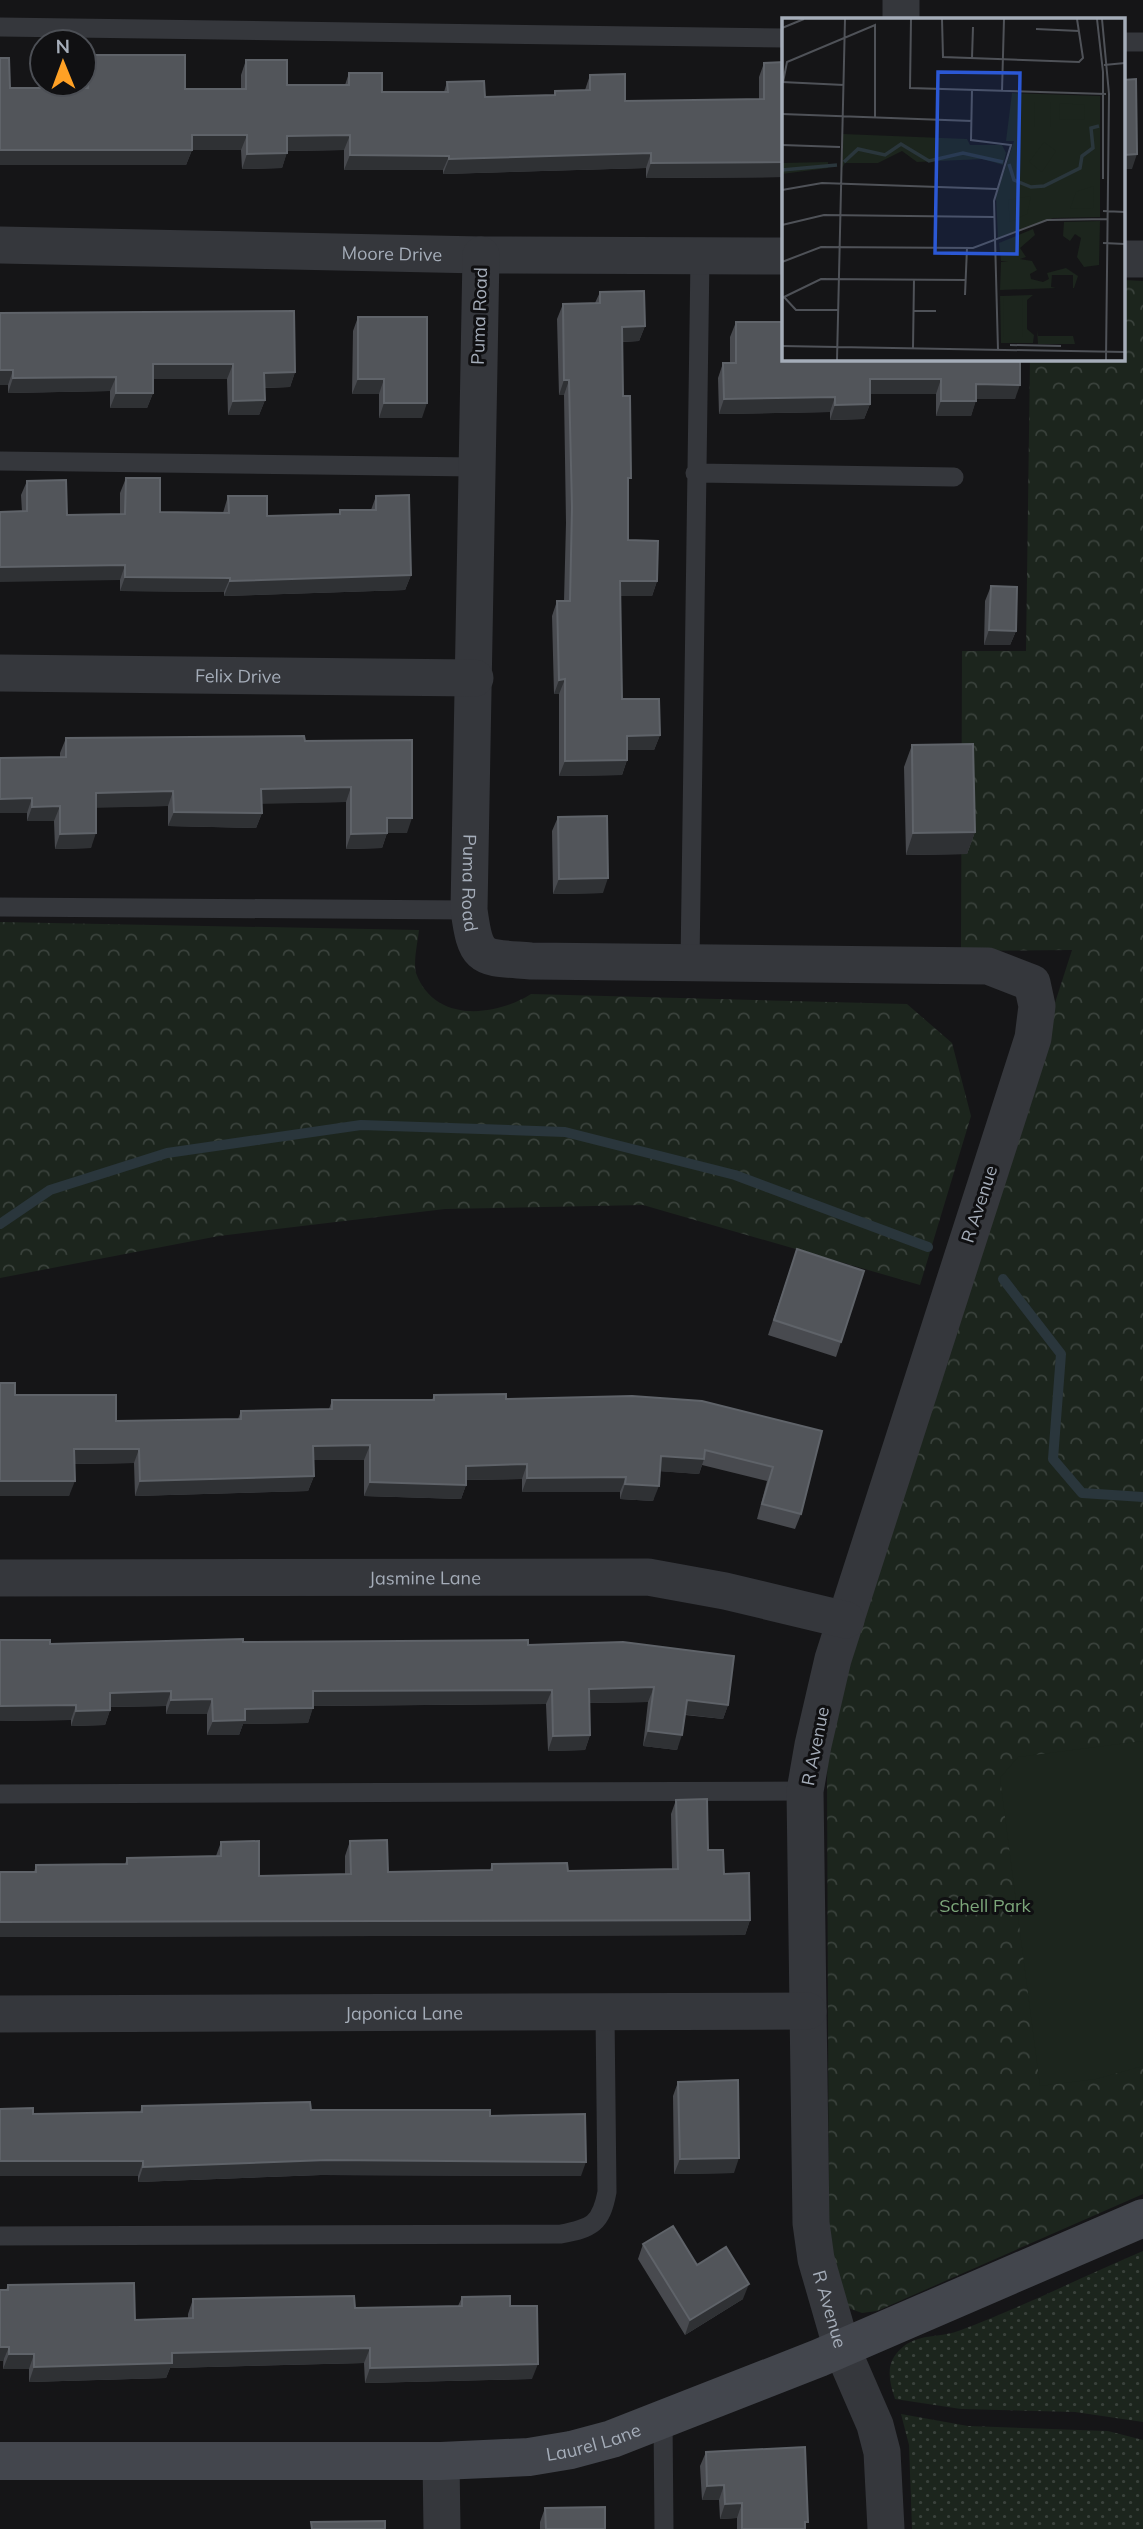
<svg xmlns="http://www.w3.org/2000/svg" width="1143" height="2529" font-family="Mulish,sans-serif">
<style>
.grass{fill:url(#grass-dots)}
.forest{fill:url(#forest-crowns)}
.pitch{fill:#1c251d}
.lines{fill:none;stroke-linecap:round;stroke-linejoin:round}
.stream{stroke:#2a363c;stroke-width:10}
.lane{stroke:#35373c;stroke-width:19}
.street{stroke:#35373c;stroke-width:37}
.secondary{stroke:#43464d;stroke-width:38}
.wall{fill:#484a4f}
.shaded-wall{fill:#2f3134}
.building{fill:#52555a;stroke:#5f6369;stroke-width:2}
.labels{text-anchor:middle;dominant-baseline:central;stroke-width:6;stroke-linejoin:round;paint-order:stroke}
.street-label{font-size:18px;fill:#a5adb9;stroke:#101012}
.park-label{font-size:18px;fill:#7ca67a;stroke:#101012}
.inset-river{fill:none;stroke:#2a363c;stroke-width:3.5}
.inset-road{fill:none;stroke:#4f5258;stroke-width:2}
.view{fill:#2b58d5;fill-opacity:0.15;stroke:#2b58d5;stroke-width:3.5}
.inset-edge{fill:none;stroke:#a5adb9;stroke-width:3.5}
</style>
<defs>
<pattern id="grass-dots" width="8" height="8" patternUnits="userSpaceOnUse" patternTransform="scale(1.75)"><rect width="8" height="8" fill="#1c251d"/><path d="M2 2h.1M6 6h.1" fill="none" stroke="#3a423c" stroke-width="1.8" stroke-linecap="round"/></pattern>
<pattern id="forest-crowns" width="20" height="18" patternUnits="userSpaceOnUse" patternTransform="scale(1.75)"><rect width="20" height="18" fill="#1c251d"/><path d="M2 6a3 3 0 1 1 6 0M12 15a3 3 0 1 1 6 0" fill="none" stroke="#3a423c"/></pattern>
</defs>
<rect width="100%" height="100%" fill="#151517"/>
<path class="grass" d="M1143 2251V2422L1075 2412 961 2409 895 2399C888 2378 885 2361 904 2346 921 2333 942 2338 961 2330 1022 2307 1082 2277 1143 2251Z
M901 2414 968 2426 1108 2431 1143 2440V2529H912L909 2445Z"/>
<path class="forest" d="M1124 280 1143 281V2194L877 2311 862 2313 851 2309 840 2298 829 2252 827 1780 829 1720 847 1648 1072 950 961 951 962 651H1026L1030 359H1124Z
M0 922 419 930C418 941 413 962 416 973 434 1023 495 1017 531 994L907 1004 952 1043 971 1116 920 1285 643 1205 445 1209 219 1236 0 1278Z"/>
<path class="pitch" d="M1143 1741V2066L1096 2079 1040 2086 1000 1778 1018 1757Z"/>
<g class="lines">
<path class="stream" d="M0 1224 50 1190 167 1153 361 1125 565 1132 735 1175 928 1247
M1003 1279 1061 1354 1053 1459 1082 1493 1143 1497"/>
<path class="lane" d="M0 27 784 38
M1124 42H1143
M0 461 475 467
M695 473 954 477
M0 907 469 910
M690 963 700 257
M0 1794 805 1791
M0 2236 561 2234C592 2228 601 2224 607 2192L605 2014
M663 2420 664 2529"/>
<g class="street">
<path d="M901 19V0"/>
<path id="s1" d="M0 245 481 255 784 256"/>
<path id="s2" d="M481 255 469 910C476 962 481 957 531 961L988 966 1032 983 1037 1006 1033 1038 833 1659 813 1745 805 1791 811 2223 816 2259 842 2349 875 2425 882 2452 886 2529"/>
<path d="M1124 259H1143"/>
<path id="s3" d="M0 673 475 678"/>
<path id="s4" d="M0 1578 648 1577 725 1591 846 1620"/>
<path id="s5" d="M0 2014 808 2011"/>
<path d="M441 2461 442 2529"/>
</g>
<path class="secondary" id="s6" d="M0 2461H441L529 2457 571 2450 612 2439 819 2358 1143 2218"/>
</g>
<path class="wall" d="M87 55 185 89H241V75L246 60 287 85H345L349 73 382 92H444L447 82 485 97 554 95 555 91 585 90 590 75 625 101 759 99V77L764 63 784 177 646 178V168L443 174V170H344V150L287 151 282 168 242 169 241 150H192L186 165 10 88H82V84H84V64Z
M600 292 645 326 639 341 622 342 623 396 628 485V540L657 581 652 596H620L622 699 660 735 654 750H627V760L622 775 559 776V694H554L552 616 557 601H564L566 523 564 395H559L557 319 563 304 595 303Z
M0 313 295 372 290 387 264 388 265 400 259 415H228L227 379H153V393L147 408H110V391L8 393V385H0Z
M358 317 422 418H379V394H352L353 331Z
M736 322 1020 359 1015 399H976L971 416H936V394H870V404L864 419 830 420V412L719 414 718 378 723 363H730V337Z
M126 478 160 512 223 513 228 496 267 516 339 514 340 510H371L376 496 411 575 405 590 224 596V592L120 591V580L22 512 21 495 27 481 67 515 120 514V493Z
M991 586 1016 631 1010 645H984L985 601Z
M66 738 305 741 407 833H387L382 848 346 849V802L261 803 262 813 256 828 168 826V806L96 807 91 848 55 849 54 821H27V813H0V758L60 757V753Z
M912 745 975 832 967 854 906 855 904 767Z
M558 817 603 893 553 894 552 831Z
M792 1264 841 1342 836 1357 768 1335Z
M15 1395 116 1421 238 1419 241 1411 329 1409 332 1400H432L434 1395 506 1399 822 1431 801 1514 795 1529 757 1519 767 1481 702 1465 699 1474 660 1471 653 1501 620 1499V1492H522V1479L466 1480V1485L461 1499 364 1496V1460H314V1476L308 1491 135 1496 134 1463 75 1464 69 1496Z
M0 1640 50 1644 243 1642 528 1645 728 1705 723 1719 685 1715 677 1750 643 1746 648 1702 589 1703 590 1735 585 1750 548 1751 546 1704 313 1706 308 1723 243 1724 239 1735H207V1714H166V1706L110 1707V1710L105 1725 71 1726V1720L0 1721Z
M676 1800 724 1874 750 1920 745 1935 0 1937V1872H34L36 1865 125 1864 127 1858 216 1856 221 1842 259 1876 345 1874V1856L350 1841 388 1872 490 1870 492 1864 568 1871 672 1869 671 1814Z
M678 2082 734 2173 674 2174 673 2096Z
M142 2106 490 2116 581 2176 321 2175 138 2182V2176L33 2114 140 2112Z
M643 2244 697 2265 743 2299 685 2335 638 2259Z
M8 2285 135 2320 188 2318V2314L193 2299 355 2308 458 2306 462 2297 510 2306 532 2379 365 2383 364 2363 170 2368 166 2378 29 2382V2369H3L6 2290Z
M706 2452 806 2529H737V2518L720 2519 719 2500H702L700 2466Z
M545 2508 605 2529H540V2522Z"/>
<path class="shaded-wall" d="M192 135H247L241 150H187Z
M350 135 344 150 281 151 287 136Z
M0 150H192L186 165H0Z
M287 153 282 168 242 169 247 154Z
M651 153 646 168 443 174 449 159Z
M1137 154 1132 169H1124V155Z
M350 155 449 156 443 170H344Z
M784 162V177L646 178 651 163Z
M645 326 639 341 617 342 622 327Z
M153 364H233L227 379H147Z
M0 370H13L8 385H0Z
M295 372 290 387 259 388 264 373Z
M116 377 110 391 8 393 13 378Z
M358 379H384L379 394H352Z
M870 379H941L936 394H864Z
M564 380H569L564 395H559Z
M976 384 1020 385 1015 399H971Z
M116 393H153L147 408H110Z
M835 397 830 412 719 414 724 399Z
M265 400 259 415H228L233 401Z
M941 401H976L971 416H936Z
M384 403H427L422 418H379Z
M870 404 864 419 830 420 835 405Z
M125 565 120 580 0 582V567Z
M411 575 405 590 224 596 230 581Z
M125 577 230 578 224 592 120 591Z
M620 581H657L652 596H614Z
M989 630 1016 631 1010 645H984Z
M565 679 559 694H554L559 680Z
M660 735 654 750H622L627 736Z
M627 760 622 775 559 776 565 761Z
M351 787 346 802 256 804 261 789Z
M173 791 168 806 90 808 96 793Z
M32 798 27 813H0V799Z
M60 806 54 821H27L32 807Z
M174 812 262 813 256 828 168 826Z
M387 818H412L407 833H382Z
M975 832 967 854 906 855 913 833Z
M96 833 91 848 55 849 60 834Z
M387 833 382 848 346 849 351 834Z
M608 878 603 893 553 894 559 879Z
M370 1445 364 1460H308L313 1446Z
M74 1449H139L134 1463 69 1464Z
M661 1456 704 1459 699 1474 656 1471Z
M527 1464 522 1479 460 1480 466 1466Z
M314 1476 308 1491 135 1496 140 1481Z
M626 1477 620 1492H522L527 1478Z
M0 1481H75L69 1496H0Z
M370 1482 466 1485 461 1499 364 1496Z
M625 1484 659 1486 653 1501 620 1499Z
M654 1687 648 1702 584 1703 589 1689Z
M552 1690 546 1704 307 1706 313 1691Z
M171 1691 166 1706 104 1707 110 1693Z
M212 1699 207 1714H166L171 1700Z
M687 1700 728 1705 723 1719 681 1714Z
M76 1705 71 1720 0 1721V1706Z
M313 1708 308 1723 243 1724 239 1735H207L213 1721 245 1709Z
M110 1710 105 1725 71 1726 76 1711Z
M648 1731 682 1735 677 1750 643 1746Z
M590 1735 585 1750 548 1751 553 1736Z
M750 1920 745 1935 0 1937V1922Z
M739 2158 734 2173 674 2174 680 2159Z
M327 2160 586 2162 581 2176 321 2175 138 2182 143 2167Z
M0 2161H143L138 2176H0Z
M749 2284 743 2299 685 2335 690 2320Z
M0 2347H9L3 2361H0Z
M370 2348 364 2363 170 2368 166 2378 29 2382 34 2367 172 2353Z
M9 2354H34L29 2369H3Z
M538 2364 532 2379 365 2383 370 2368Z
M724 2485 719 2500H702L707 2486Z
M742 2503 737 2518 720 2519 725 2504Z"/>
<path class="building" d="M87 55H185V89H246V60H287V85H349V73H382V92H448L447 82 484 81 485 97 555 95V91L590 90V75L625 74V101L764 99V63L784 62V162L651 163V153L449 159V156L350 155V135L287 136V153L247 154V135H192V150H0V58H9L10 88H88Z
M1136 79 1137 154 1124 155V80Z
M644 291 645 326 622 327 623 396H630L631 478H628V540L658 541 657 581H620L622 699H659L660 735 627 736V760L565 761V679L559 680 557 601H570L572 508 569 380H564L563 304 600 303V292Z
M294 311 295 372 264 373 265 400 233 401V364H153V393H116V377L13 378V370H0V313Z
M358 317H427V403H384V379H358Z
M736 322H784V359H1020V385L976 384V401H941V379H870V404L835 405V397L724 399 723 363H736Z
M126 478H160V512L229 513 228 496H267V516L340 514V510H376V496L409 495 411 575 230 581V578L125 577V565L0 567V512L27 511V481L66 480 67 515 125 514Z
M991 586 1017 587 1016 631 989 630Z
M304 736 305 741 412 740V818H387V833L351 834V787L261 789 262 813 174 812 173 791 96 793V833L60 834V806L32 807V798L0 799V758L66 757V738Z
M973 744 975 832 913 833 912 745Z
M607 816 608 878 559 879 558 817Z
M797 1249 864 1271 841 1342 774 1320Z
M0 1383H15V1395H116V1421L241 1419V1411L332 1409V1400H434V1395L506 1394V1399L632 1396 702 1401 822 1431 801 1514 762 1504 773 1467 705 1450 704 1459 661 1456 659 1486 625 1484 626 1477 527 1478V1464L466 1466V1485L370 1482V1445L313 1446 314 1476 140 1481 139 1449H74L75 1481H0Z
M243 1639V1642L528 1640V1645L623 1642 734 1656 728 1705 687 1700 682 1735 648 1731 654 1687 589 1689 590 1735 553 1736 552 1690 313 1691V1708L245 1709V1720L213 1721 212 1699 171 1700V1691L110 1693V1710L76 1711V1705L0 1706V1640H50V1644Z
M707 1799 708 1850H723L724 1874 749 1873 750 1920 0 1922V1872H36V1865L127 1864V1858L221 1856V1842L259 1841V1876L351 1874 350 1841 387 1840 388 1872 492 1870V1864L567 1863 568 1871 678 1869 676 1800Z
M738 2080 739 2158 680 2159 678 2082Z
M310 2102 311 2110H490V2116L585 2114 586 2162 327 2160 143 2167V2161H0V2109L33 2108V2114L142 2112V2106Z
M673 2226 697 2265 726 2247 749 2284 690 2320 643 2244Z
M134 2283 135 2320 193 2318V2299L354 2296 355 2308 462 2306V2297L510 2296V2306H537L538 2364 370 2368V2348L172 2353V2363L34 2367V2354H9V2347H0V2290H8V2285Z
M805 2447 808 2522H805V2529H742V2503L725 2504 724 2485 707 2486 706 2452Z
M605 2507V2529H546L545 2508Z
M385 2521V2529H312L311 2522Z"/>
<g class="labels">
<g class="street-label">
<text stroke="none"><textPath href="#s1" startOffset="392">Moore Drive</textPath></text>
<text transform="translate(479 316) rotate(-88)">Puma Road</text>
<text stroke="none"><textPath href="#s3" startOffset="238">Felix Drive</textPath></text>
<text stroke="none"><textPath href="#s2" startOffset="628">Puma Road</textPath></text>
<text transform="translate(979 1204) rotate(-72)">R Avenue</text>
<text stroke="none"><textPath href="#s4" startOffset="425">Jasmine Lane</textPath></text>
<text transform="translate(815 1746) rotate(-79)">R Avenue</text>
<text stroke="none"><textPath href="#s5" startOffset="404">Japonica Lane</textPath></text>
<text stroke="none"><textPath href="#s2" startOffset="2618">R Avenue</textPath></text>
<text stroke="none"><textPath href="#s6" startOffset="595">Laurel Lane</textPath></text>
</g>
<g class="park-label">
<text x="985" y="1905">Schell Park</text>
</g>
</g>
<g transform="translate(782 18)">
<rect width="343" height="343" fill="#151517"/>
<path d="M318 203 317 247 302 249 295 239 299 220 293 216 288 223 281 218 282 204ZM251 211 253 217 238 230 244 239 238 241 250 243 255 252 248 256 249 261 261 264 267 261 265 255 284 250 296 258 292 270H285H291V257H270L269 269 274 270 218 272 219 244 226 243H219L217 225ZM251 277 245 282V311L252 317 251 325H219L218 278ZM255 312 256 318H291L293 326H256Z" fill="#1c251d"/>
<path d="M230 75 318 78V199L271 200 216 220 214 178 232 123H224ZM61 116 185 121 188 127H220L224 135 221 147 201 141 135 144 120 133 96 145H63L60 150ZM46 144V150L0 156V145Z" fill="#1c251d"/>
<path d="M253 84H269L268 109H252ZM278 85 303 87 302 102 277 101ZM262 124 274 133 260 154 247 144ZM311 168 312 190 288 191 294 174ZM249 178 245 196 228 204 226 182ZM222 280H241L240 319H221Z" fill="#1c251d"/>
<path class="inset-river" d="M62 144 76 131 103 137 119 126 147 143 181 135 221 144M227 146 232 162 249 169 262 168 298 150 300 138 311 130 309 110 317 108M0 152 55 147"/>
<path class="inset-road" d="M129 1 128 70 324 76M160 1 161 39 297 44 301 40 295 1M315 1 321 54V161M320 1 327 76 324 342M0 10 22 1M254 11 297 13M190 40 191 9M322 47 343 45M0 64 62 67M1 64 5 44 93 7V100M190 72 189 122 229 127 212 183 216 332M220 73 222 1M0 96 190 103M0 127 58 129M0 172 40 165 215 171M321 193 343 194M0 207 42 197 212 199M321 225 343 226M0 244 39 229 191 230 265 202 325 201M183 277 185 230M2 279 14 292H56M0 280 39 261 184 262M131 293H154M228 327 279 328M0 328 343 334M131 330 132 261M55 342 63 1"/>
<path class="view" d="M156 54 238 55 235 236 153 235Z"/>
<rect width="343" height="343" class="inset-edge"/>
</g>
<g transform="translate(63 63) rotate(359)"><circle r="33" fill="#101012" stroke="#4c4f55" stroke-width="2"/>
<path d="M0-5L12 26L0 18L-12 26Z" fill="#ffa125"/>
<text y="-10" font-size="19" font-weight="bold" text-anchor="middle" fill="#a5adb9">N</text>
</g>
</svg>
